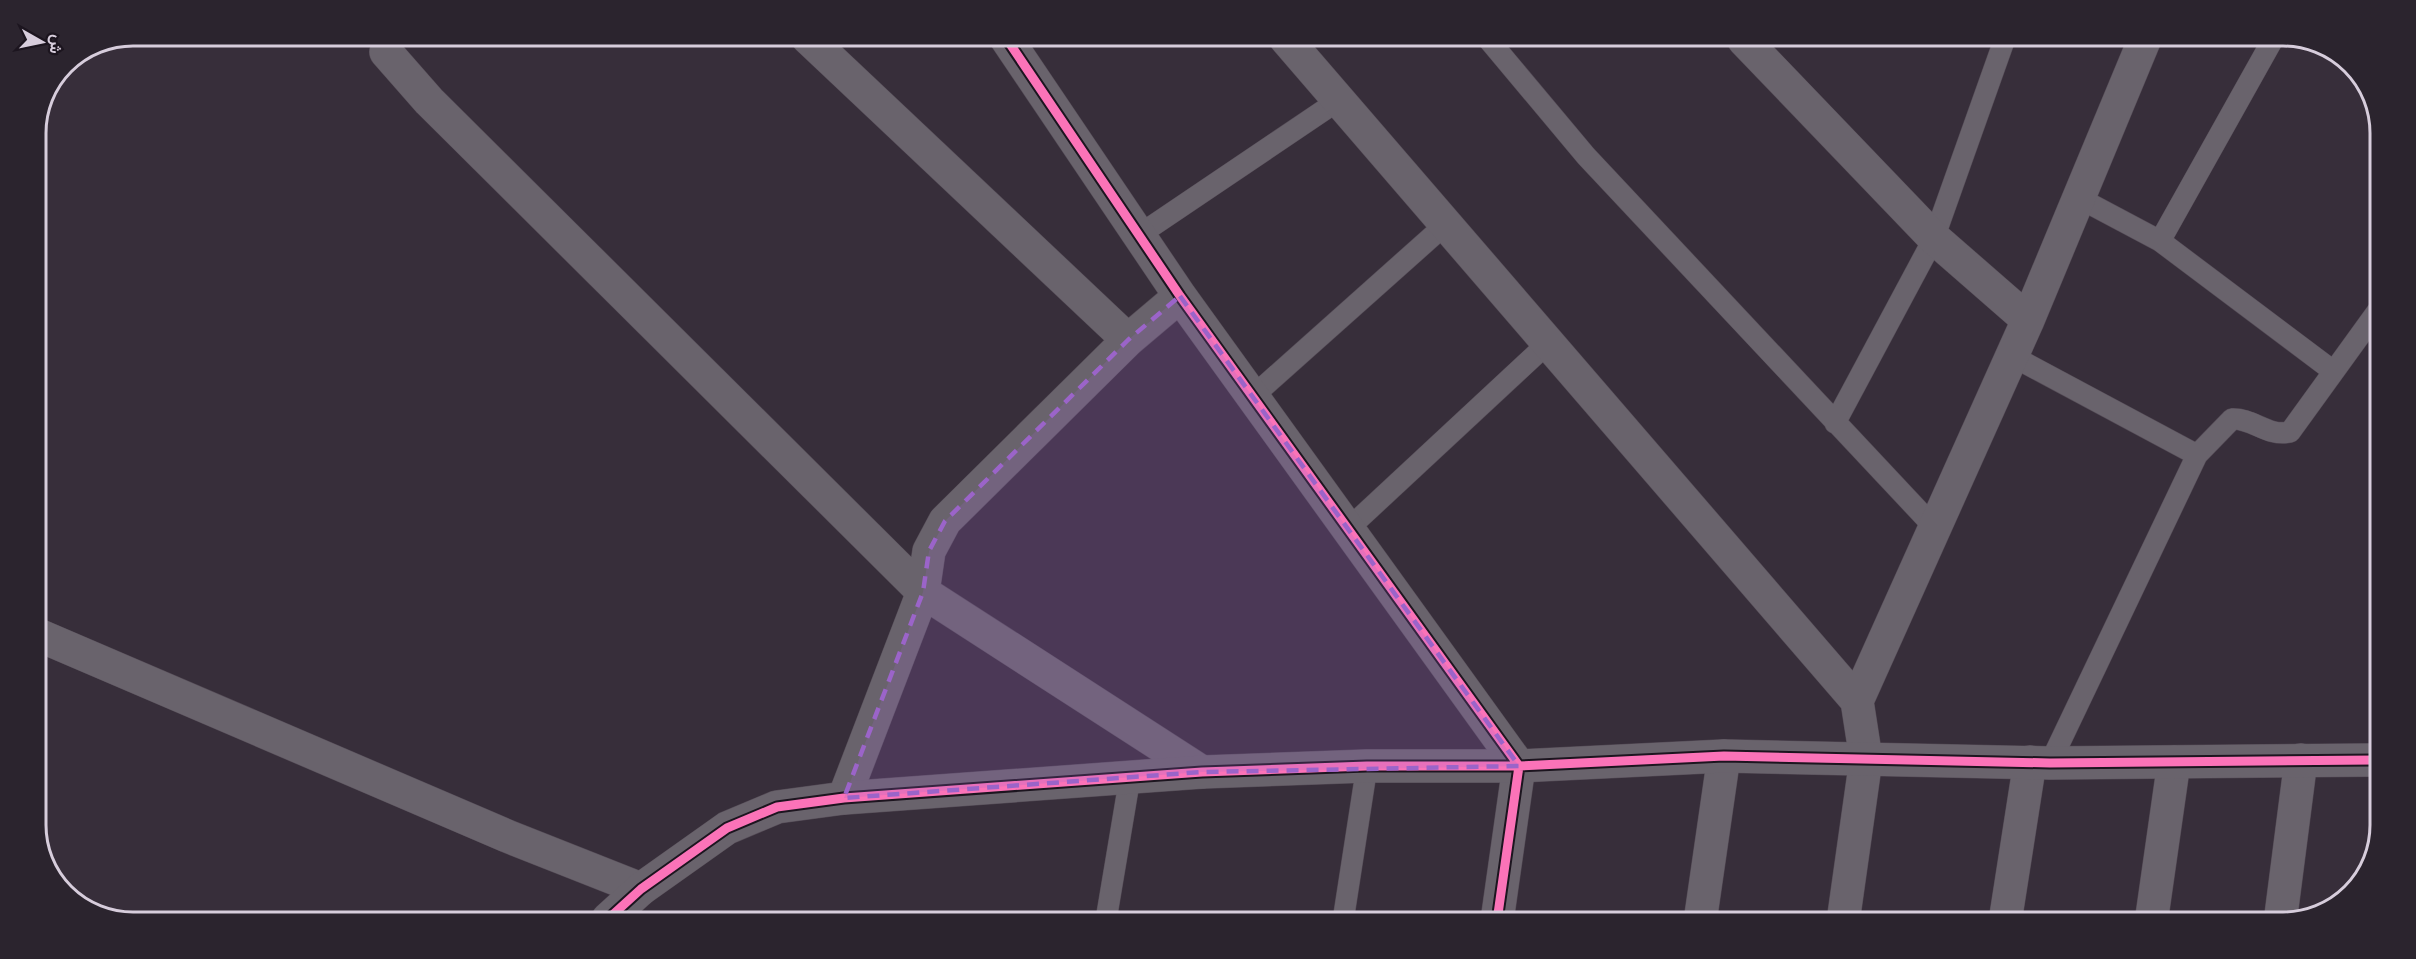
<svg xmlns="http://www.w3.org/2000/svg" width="2416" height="959" font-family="Ubuntu,Vazirmatn,sans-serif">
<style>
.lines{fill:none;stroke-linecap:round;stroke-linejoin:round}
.service-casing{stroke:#534a55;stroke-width:22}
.minor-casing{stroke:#534a55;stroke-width:34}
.tertiary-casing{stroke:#534a55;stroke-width:34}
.service{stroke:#69636c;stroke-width:21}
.minor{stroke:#69636c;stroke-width:33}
.tertiary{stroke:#69636c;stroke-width:33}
.cycleway-casing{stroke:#1c151f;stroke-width:13}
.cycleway{stroke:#fb73b8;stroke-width:9}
.marked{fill:#9b64c9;fill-opacity:0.2;stroke:#9b64c9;stroke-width:4.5;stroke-dasharray:12 8;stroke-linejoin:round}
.rim{fill:none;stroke:#d7cddc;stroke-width:3}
</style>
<rect width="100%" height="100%" fill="#372e3a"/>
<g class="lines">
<g class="service-casing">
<path id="service" d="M1488 39 1586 156 1935 528
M2079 198 2160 241 2333 371
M1139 235 1339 100
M2160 241 2272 41
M2012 356 2197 455 2050 763
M1252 397 1446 224
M1835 423 1934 238 2004 41
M2197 455 2232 419C2253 418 2267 437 2290 432L2379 309
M1348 529 1548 343
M1106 920 1130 777
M1343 921 1367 766"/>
</g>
<g class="minor-casing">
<path id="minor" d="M808 38 1128 340
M1006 38 1180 296 1519 766 1497 921
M1286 39 1857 701
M1744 40 1934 238 2028 320
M386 52 429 101 923 592 844 798
M1180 296 1128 340 945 521 929 551 923 592 1202 772
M36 634 507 836 641 889
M1700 922 1724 756
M1843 922 1866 759 1857 701 2028 320 2144 41
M2005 922 2030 762
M2151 923 2174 762
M2280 923 2301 760"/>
</g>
<g class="tertiary-casing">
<path id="tertiary" d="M608 919 641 889 727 828 777 807 844 798 1202 772 1367 766H1519L1724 756 2050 763 2375 760"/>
</g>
<use href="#service" class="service"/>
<use href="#minor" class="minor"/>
<use href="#tertiary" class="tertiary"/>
<g class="cycleway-casing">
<path id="cycleway" d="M1006 38 1180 296 1519 766 1497 921
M608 919 641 889 727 828 777 807 844 798 1202 772 1367 766H1519L1724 756 2050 763 2375 760"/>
</g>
<use href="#cycleway" class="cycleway"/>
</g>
<path class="marked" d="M1180 296 1519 766 1202 772 844 798 923 592 929 551 945 521 1128 340Z"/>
<path d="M0 0H2416V959H0ZM133 46H2283A87 87 0 0 1 2370 133V825A87 87 0 0 1 2283 912H133A87 87 0 0 1 46 825V133A87 87 0 0 1 133 46Z" fill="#2b242e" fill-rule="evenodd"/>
<path class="rim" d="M133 46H2283A87 87 0 0 1 2370 133V825A87 87 0 0 1 2283 912H133A87 87 0 0 1 46 825V133A87 87 0 0 1 133 46Z"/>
<g transform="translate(42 42) rotate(99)" stroke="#1c151f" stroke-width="4.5" paint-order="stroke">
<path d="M0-4.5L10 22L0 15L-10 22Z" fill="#d7cddc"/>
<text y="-9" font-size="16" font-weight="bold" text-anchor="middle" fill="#d7cddc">ش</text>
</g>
</svg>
